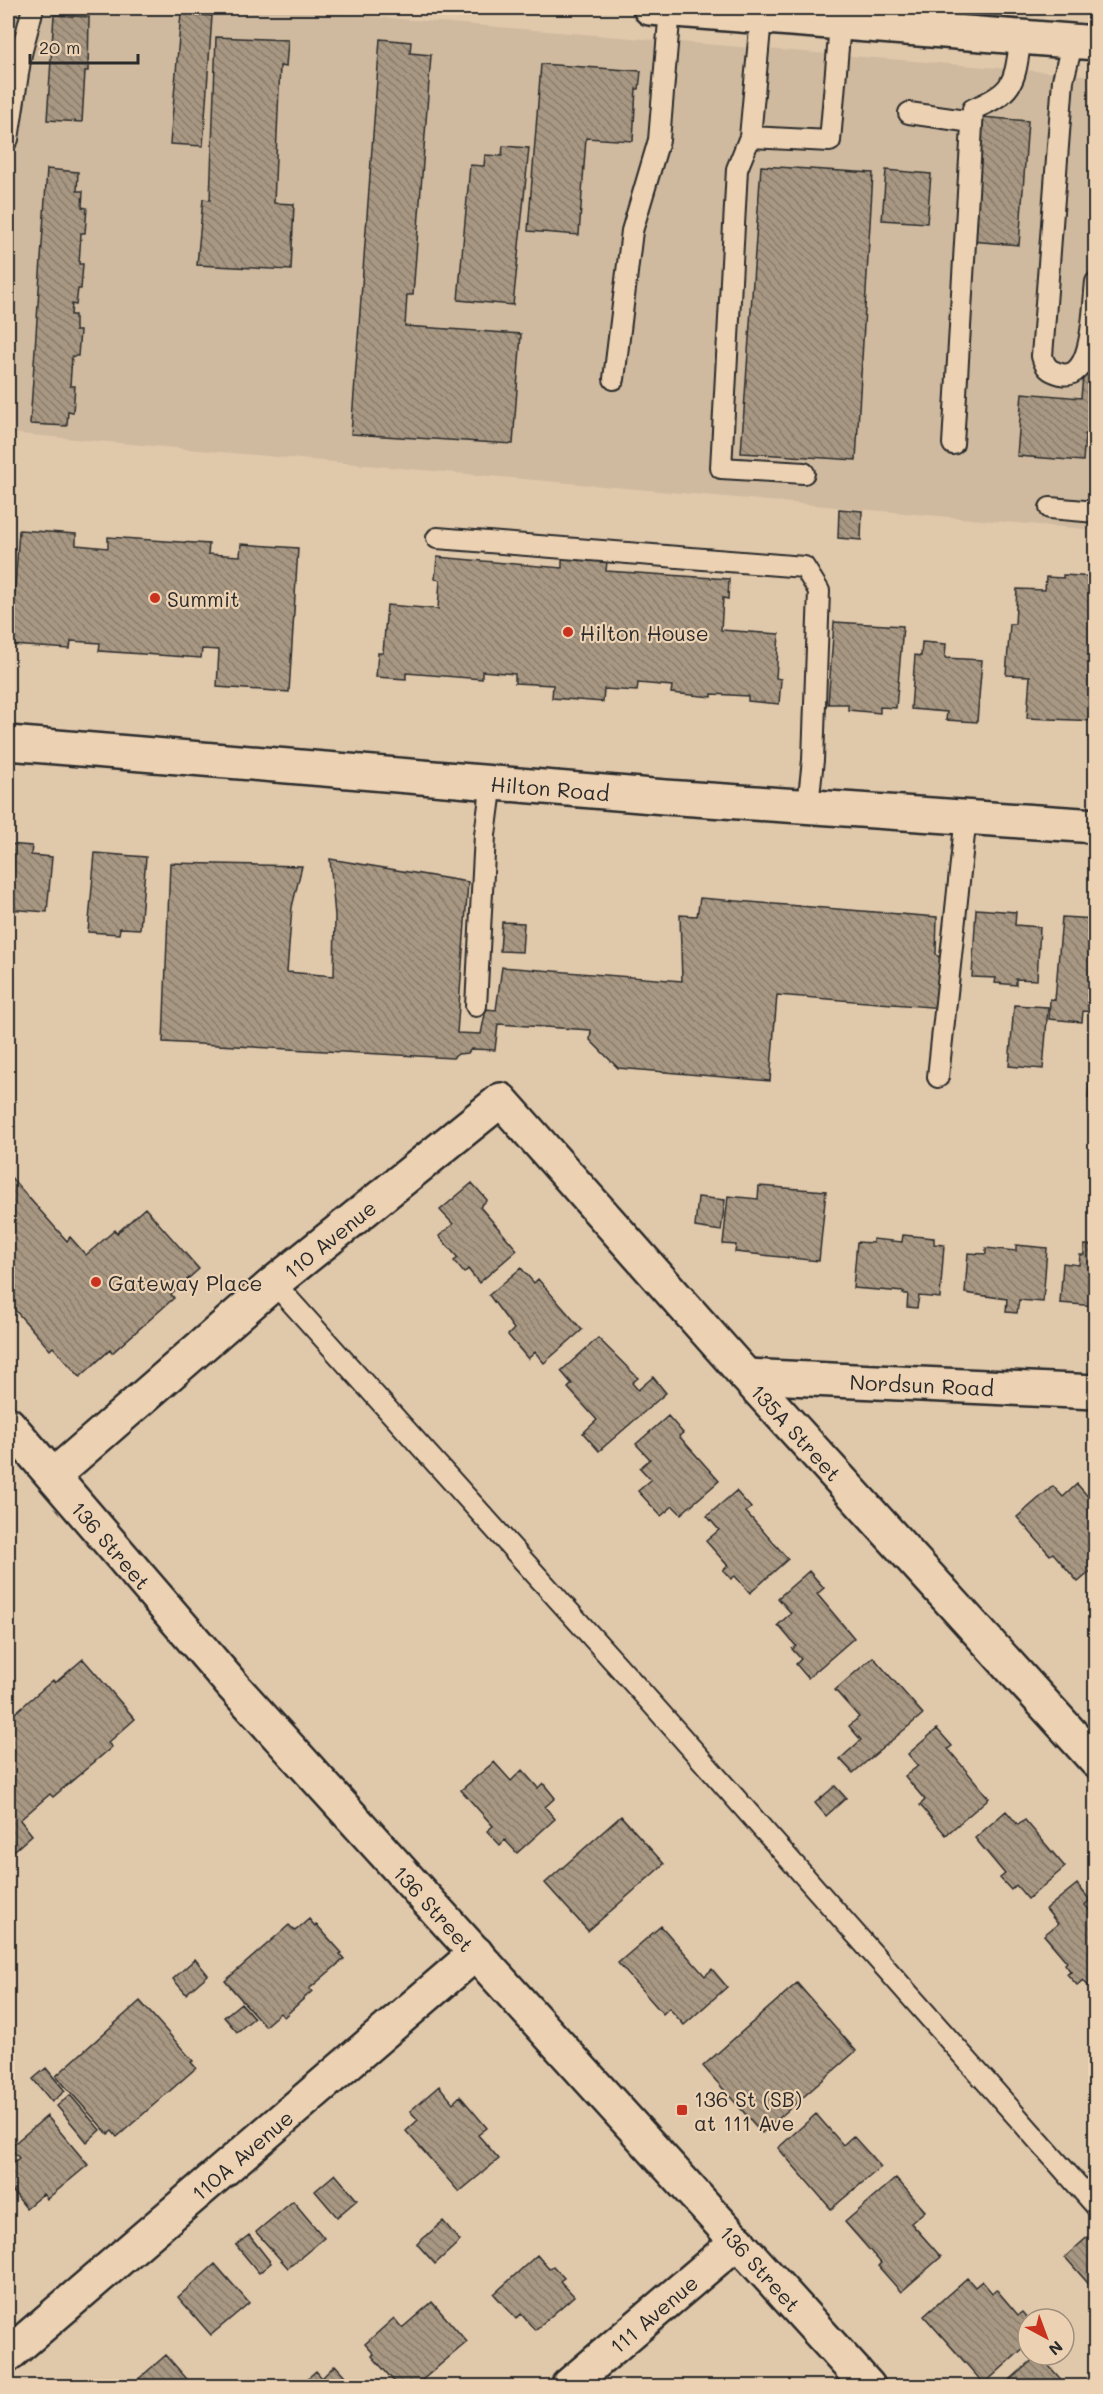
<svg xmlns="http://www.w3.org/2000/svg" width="1103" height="2394" font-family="Mali,sans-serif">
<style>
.built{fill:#cfba9f}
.building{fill:url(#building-back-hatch);stroke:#2b2b2b;stroke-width:1.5}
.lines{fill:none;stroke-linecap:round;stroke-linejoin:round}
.service-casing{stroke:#2b2b2b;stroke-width:24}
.minor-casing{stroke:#2b2b2b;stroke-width:38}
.tertiary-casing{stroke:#2b2b2b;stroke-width:38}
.primary-casing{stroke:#2b2b2b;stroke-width:38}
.service{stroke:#ecd2b3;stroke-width:20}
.minor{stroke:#ecd2b3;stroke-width:33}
.tertiary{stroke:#ecd2b3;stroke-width:33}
.primary{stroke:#ecd2b3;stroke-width:33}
.poi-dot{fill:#c8321e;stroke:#ecd2b3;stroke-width:2}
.labels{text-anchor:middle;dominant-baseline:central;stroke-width:4.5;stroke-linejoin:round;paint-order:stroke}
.poi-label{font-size:21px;fill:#2b2b2b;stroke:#ecd2b3;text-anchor:start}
.street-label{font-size:21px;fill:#2b2b2b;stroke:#ecd2b3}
</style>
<defs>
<pattern id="building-back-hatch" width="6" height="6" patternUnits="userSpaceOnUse" patternTransform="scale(1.5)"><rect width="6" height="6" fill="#a89883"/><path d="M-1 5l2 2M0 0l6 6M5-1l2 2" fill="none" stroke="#897c6b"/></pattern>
</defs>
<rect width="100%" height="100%" fill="#e0c8ab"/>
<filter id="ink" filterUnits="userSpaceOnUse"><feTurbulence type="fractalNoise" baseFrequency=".0167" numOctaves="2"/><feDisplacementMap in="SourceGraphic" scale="12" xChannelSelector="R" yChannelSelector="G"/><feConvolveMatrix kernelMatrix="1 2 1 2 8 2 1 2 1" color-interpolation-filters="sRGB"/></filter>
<g filter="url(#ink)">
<path class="built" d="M8 8H267L1095 76V530L8 433Z"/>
<path class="building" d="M181 13 212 16 203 146 170 144Z
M54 15 89 17 88 71H85L82 122 47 120Z
M216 37 288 40 286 67 280 66 274 203 294 204 291 270 197 265 203 199 210 200Z
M380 39 411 42 410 53 431 55 413 295H407L405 326 521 334 513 444 351 434Z
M541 64 641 71 639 89H636L633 141 586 138 579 235 528 231Z
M982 117 1028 121 1019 245 970 241Z
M503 146 529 148 513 305 458 300 470 165 484 166 485 155 502 156Z
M761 166 873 173 856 460 741 453Z
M47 169 78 172 77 191H83L82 207 87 208 85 233H81L79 264H83L81 289H78L76 305 72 304 71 315H75V331H80L78 356H72L70 386H75L73 412 68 411 67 426 30 424Z
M886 170 931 174 927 223 882 220Z
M1096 370V435L1085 434 1083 461 1017 456 1022 393 1081 398 1083 376Z
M839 509 862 511 861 540 838 538Z
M19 530 76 534V545L108 548V537L209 544 208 554 240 556 241 544 298 548 289 692 217 687 219 650 202 649 201 658 99 651 100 643 71 641 70 649 11 645Z
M437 557 562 568V557L607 561 606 571 729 579 728 599 723 598 721 630 779 634 776 678 781 679 779 704 748 701V696L712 694V697L671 693 672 686 638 683 637 691 604 689 603 702 552 698 553 685 515 683V674L482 671V679L406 673V679L376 677 378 653H383L387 605 438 609 440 580 435 579Z
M1063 575 1096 577V721L1027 718 1030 676 1006 675 1010 624H1015L1017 589 1045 590 1046 577 1063 578Z
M834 622 903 626 896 708 880 707V713L848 710V704H828Z
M922 642 946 644 945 658 982 660 977 722 946 720 947 712 911 709 915 655 921 656Z
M8 844 32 846 31 855 52 857 47 912 8 909Z
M95 853 146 857 140 929 120 928 119 934 88 932Z
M330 859 468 882 457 1033 481 1034 486 1009 496 1010 502 967 682 981 680 915 697 916 700 898 937 917 936 954 944 963 943 1008 777 995 770 1081 618 1068 590 1040 591 1030 498 1024 495 1050 471 1049 468 1053 458 1054 453 1058 163 1042 170 863 302 866 292 907 287 972 334 976 335 916Z
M976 909 1016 912 1015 925 1040 927 1037 980 1016 979V985L995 983 996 978 972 977Z
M1062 917 1096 919V1004L1093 1003 1092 1012 1083 1011 1082 1022 1049 1019 1050 999 1055 1000Z
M502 922 524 923 522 952 500 951Z
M1014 1005 1048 1007 1043 1069 1009 1066Z
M1093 1033 1096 1034V1099L1088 1098Z
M8 1174 67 1241 70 1237 86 1255 115 1230 117 1233 145 1208 199 1269 171 1294 174 1298 112 1353 110 1350 80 1377 53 1347 50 1350 8 1302Z
M472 1183 487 1200 480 1207 517 1250 479 1283 468 1269 464 1273 454 1261 458 1258 439 1236 453 1224 440 1210Z
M759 1186 826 1191 819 1261 735 1252 736 1245 723 1244 728 1196 758 1199Z
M698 1197 725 1200 721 1231 695 1227Z
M903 1235 934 1238V1244L944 1245 940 1298 919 1296 917 1308 907 1307 908 1294H903L904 1292 853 1288 857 1242 873 1243V1239L902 1242Z
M1016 1245 1047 1248 1043 1302 1019 1300 1017 1313 1006 1312 1007 1299 965 1293 968 1253 986 1254V1248L1016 1251Z
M1084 1245 1096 1246V1306L1060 1303 1063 1263 1079 1265 1080 1255H1084Z
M521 1268 534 1283 538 1279 582 1330 544 1363 535 1352 528 1359 508 1335 514 1329 489 1295Z
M598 1338 638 1378 632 1383 638 1390 653 1377 666 1393 599 1451 583 1433 597 1420 568 1388 572 1384 561 1371Z
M668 1416 683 1433 679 1436 719 1481 681 1514 673 1506 661 1516 638 1491 651 1480 640 1468 650 1459 636 1444Z
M1077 1484 1092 1501 1096 1499V1567L1078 1582 1053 1553 1050 1555 1017 1517 1053 1486 1063 1497Z
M736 1491 751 1508 746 1512 788 1559 750 1593 735 1576 731 1579 723 1570 728 1566 706 1541 719 1530 707 1516Z
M809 1571 824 1588 817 1594 854 1638 808 1678 796 1664 801 1659 792 1649 796 1646 778 1625 791 1613 778 1598Z
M873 1657 923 1714 853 1773 840 1759 861 1740 849 1726 859 1717 835 1690Z
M83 1659 135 1719 108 1743 112 1747 53 1797 50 1794 20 1820 32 1835 8 1856V1719L53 1680 55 1683Z
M937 1729 952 1746 948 1749 989 1798 946 1835 920 1805 925 1800 905 1776 918 1766 908 1754Z
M494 1762 511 1781 522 1770 538 1788 543 1783 555 1798 545 1807 555 1819 517 1853 505 1840 500 1845 487 1831 493 1826 461 1790Z
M835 1786 846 1798 826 1816 815 1803Z
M1006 1811 1018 1825 1025 1820 1065 1867 1028 1899 1016 1885 1011 1890 1000 1878 1005 1874 975 1838Z
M621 1816 664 1864 588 1931 545 1883Z
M1077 1884 1090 1900 1085 1905 1096 1917V1982L1089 1987 1083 1980 1077 1985 1067 1974 1071 1972 1065 1964 1067 1962 1044 1935 1058 1924 1046 1909Z
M309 1919 315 1926 316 1924 342 1953 340 1954 344 1959 309 1989 312 1991 284 2017 280 2013 265 2026 225 1981 289 1925 295 1931Z
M661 1926 705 1976 712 1969 727 1987 684 2025 669 2008 663 2014 618 1963Z
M195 1959 208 1975 186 1994 173 1979Z
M797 1983 856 2051 762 2133 703 2066Z
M140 2001 193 2061 191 2062 196 2068 117 2137 112 2131 108 2134 56 2076Z
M241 2003 254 2018 237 2032 224 2017Z
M46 2068 65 2091 52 2102 33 2079Z
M439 2086 453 2103 460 2096 487 2128 478 2135 499 2159 459 2192 406 2131 418 2120 410 2111Z
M70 2095 100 2130 87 2142 57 2106Z
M816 2114 843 2145 853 2136 881 2167 831 2209 778 2148Z
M47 2116 88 2165 47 2199 43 2194 26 2208 8 2185V2167L19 2158 10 2147Z
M335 2174 357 2200 337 2217 315 2191Z
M896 2178 925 2211 911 2223 941 2257 901 2292 878 2266 881 2263 845 2222Z
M293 2201 324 2238 288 2268 256 2232Z
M443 2221 460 2241 435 2264 417 2244Z
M1092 2233 1096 2236 1094 2290 1065 2257Z
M249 2235 271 2263 259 2273 236 2245Z
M537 2255 549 2269 553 2266 564 2278 560 2281 574 2296 535 2330 521 2314 516 2319 494 2294Z
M215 2264 249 2303 211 2335 178 2297Z
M967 2278 975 2287 982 2281 992 2293 996 2289 1018 2315 1022 2312 1028 2319 1027 2345 984 2384 924 2316Z
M432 2302 467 2342 415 2386H398L372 2356 374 2354 365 2344 394 2318 402 2328Z
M166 2355 193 2386H139L135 2382Z
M1039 2355 1067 2386H1003L1038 2355Z
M335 2365 354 2386H299L316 2371 322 2378Z"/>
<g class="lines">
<g class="service-casing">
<path id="service" d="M761 18 750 137 830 141 840 24
M1073 41 1063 80 1042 356C1045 367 1049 371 1061 374 1094 382 1093 303 1096 282
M909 113 972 122
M750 137 737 169 721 468 804 473
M8 139 21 54 33 8
M614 379 632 231 659 140 670 9
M953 444 973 109C1017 91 1014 81 1021 37
M1050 508 1096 512
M437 538 804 567 819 591 813 760 808 805
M476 1006 485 835 492 782
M938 1077 966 816
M274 1283 654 1706 1096 2206"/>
</g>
<g class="minor-casing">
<g id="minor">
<path id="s1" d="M8 743 665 797 1096 826"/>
<path id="s2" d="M746 1376 1096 1392"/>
<path id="s3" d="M54 1475 274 1283 501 1100 746 1376 1096 1761"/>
<path id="s4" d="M8 2355 476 1953"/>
<path id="s5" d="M568 2386 738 2241"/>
</g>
</g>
<g class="tertiary-casing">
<g id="tertiary">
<path id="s6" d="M8 1424 234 1687 868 2386"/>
</g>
</g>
<g class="primary-casing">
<path id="primary" d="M650 8 1096 43"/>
</g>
<use href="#service" class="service"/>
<use href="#minor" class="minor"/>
<use href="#tertiary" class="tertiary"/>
<use href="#primary" class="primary"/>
</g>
</g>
<g class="poi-dot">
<circle cx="155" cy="598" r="6"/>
<circle cx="568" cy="632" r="6"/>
<circle cx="96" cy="1282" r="6"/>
<rect x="676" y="2104" width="12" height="12" rx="3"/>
</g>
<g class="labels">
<g class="poi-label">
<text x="167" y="598">Summit</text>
<text x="580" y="632">Hilton House</text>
<text x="108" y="1282">Gateway Place</text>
<text x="694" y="2098">136 St (SB)<tspan x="694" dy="24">at 111 Ave</tspan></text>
</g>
<g class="street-label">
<text stroke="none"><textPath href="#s1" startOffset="544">Hilton Road</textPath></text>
<text stroke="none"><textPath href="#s3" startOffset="363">110 Avenue</textPath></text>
<text stroke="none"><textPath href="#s2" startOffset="176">Nordsun Road</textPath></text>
<text stroke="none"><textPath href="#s3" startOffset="1028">135A Street</textPath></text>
<text stroke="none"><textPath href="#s6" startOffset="159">136 Street</textPath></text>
<text stroke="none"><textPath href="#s6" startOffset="645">136 Street</textPath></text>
<text stroke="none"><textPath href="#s4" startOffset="308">110A Avenue</textPath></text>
<text stroke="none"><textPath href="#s6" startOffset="1131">136 Street</textPath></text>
<text stroke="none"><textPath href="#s5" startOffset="112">111 Avenue</textPath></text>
</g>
</g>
<rect width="1103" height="2394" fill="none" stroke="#ecd2b3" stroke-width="30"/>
<rect x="15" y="15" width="1073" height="2364" fill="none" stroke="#2b2b2b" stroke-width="2" filter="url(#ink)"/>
<g transform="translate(1046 2337) rotate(139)"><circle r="28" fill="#ecd2b3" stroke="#9f8f7d" stroke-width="1.5"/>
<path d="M0-4.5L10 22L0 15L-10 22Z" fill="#c8321e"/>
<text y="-9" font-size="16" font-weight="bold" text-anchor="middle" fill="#2b2b2b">N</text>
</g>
<path d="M30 54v9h108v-9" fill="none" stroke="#2b2b2b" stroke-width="3"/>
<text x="39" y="54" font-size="18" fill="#2b2b2b" stroke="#ecd2b3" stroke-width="4.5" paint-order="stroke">20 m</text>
</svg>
